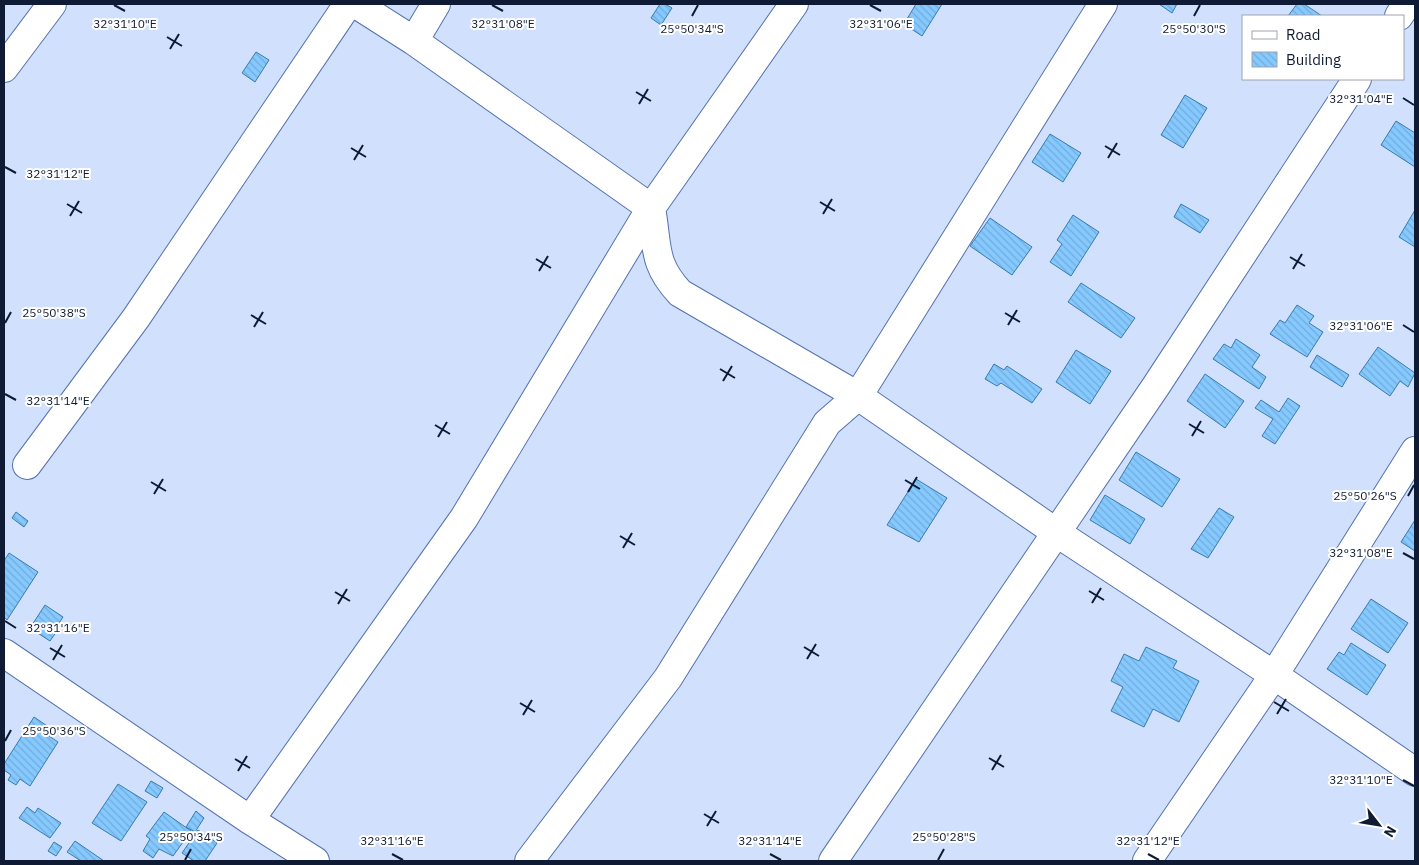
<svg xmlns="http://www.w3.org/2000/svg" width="1419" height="865" font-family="'IBM Plex Sans',sans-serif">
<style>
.building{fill:url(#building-back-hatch);stroke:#387bad}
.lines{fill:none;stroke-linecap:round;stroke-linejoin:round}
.minor-casing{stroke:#5372b0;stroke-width:30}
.minor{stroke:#fff;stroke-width:28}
.ticks{fill:none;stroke:#0f1b34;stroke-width:2}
.ticks-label{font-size:12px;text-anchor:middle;fill:#0f1b34;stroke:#fff;stroke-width:4;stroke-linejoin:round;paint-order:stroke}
</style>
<defs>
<pattern id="building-back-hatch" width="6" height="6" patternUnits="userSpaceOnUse" patternTransform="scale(1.25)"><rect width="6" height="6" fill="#85c9ff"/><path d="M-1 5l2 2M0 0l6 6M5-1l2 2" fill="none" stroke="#72acdb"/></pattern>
</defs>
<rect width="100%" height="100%" fill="#d1e0fc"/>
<path class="building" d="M660 4H665L672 8 661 25 651 18Z
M916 4H942L922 36 904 24Z
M1159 4H1177L1172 13Z
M1297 4H1304L1322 16H1288Z
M256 52 269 60 255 82 242 73Z
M1185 95 1207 108 1183 148 1161 135Z
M1396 121 1415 133V167L1381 145Z
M1050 134 1081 153 1063 182 1032 162Z
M1181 204 1209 220 1200 233 1174 217Z
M1415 210V247L1399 237Z
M1073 215 1099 232 1071 276 1050 262 1062 244 1057 240Z
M990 218 1032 247 1012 275 970 246Z
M1081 283 1135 318 1121 338 1068 302Z
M1297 305 1314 316 1309 323 1323 332 1307 357 1270 334 1280 320 1285 323Z
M1236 339 1260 355 1252 367 1266 377 1259 389 1213 359 1224 344 1231 348Z
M1378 347 1415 373 1408 387 1400 381 1390 396 1359 374Z
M1076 350 1111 371 1090 404 1056 382Z
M1317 355 1349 375 1342 387 1310 367Z
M994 364 1004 370 1007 366 1042 389 1032 403 1001 383 997 386 985 379Z
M1205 374 1244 401 1225 428 1187 401Z
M1288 398 1300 406 1275 444 1262 436 1273 419 1255 408 1261 400 1279 412Z
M1136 452 1180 479 1162 507 1119 480Z
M916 479 947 498 919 542 887 525Z
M1105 495 1145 519 1130 544 1090 520Z
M1219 508 1234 517 1208 558 1191 549Z
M16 512 28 521 24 527 12 518Z
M1415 520V551L1401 542Z
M9 553 38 572 7 620 4 617V561Z
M1371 599 1408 623 1388 653 1351 629Z
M45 605 63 617 55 629 57 631 50 641 30 628Z
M1351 643 1386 665 1367 695 1327 669 1339 652 1344 655Z
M1146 647 1177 661 1173 668 1199 681 1179 722 1153 709 1144 727 1111 711 1123 687 1111 681 1124 654 1139 661Z
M34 717 53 730 49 736 58 742 30 786 20 779 16 785 8 780 11 775 4 770V764Z
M151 781 163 788 157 798 145 791Z
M118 784 147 802 121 841 92 823Z
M27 807 35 813 38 808 61 823 50 838 19 818Z
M196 811 204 818 195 832 186 827Z
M164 812 191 831 173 856 159 849 153 858 143 851 150 839 146 836Z
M198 830 217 843 205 861H194L182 853Z
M75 841 104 861H81L67 852Z
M54 842 62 847 56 856 48 851Z"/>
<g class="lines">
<g class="minor-casing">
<path id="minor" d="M356 4 414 41 651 208C658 246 652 263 680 293L858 396 1057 533 1274 675 1415 772
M1399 16 1407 4
M414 41 436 4
M4 68 52 4
M27 465 136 318 348 4
M4 653 250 820 315 861
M250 820 464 518 651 208 794 4
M529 861 668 678 827 423 858 396 1103 4
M833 861 1156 386 1357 79
M1147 861 1274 675 1415 451"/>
</g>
<use href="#minor" class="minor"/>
</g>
<path class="ticks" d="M114 5 125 11M492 5 503 11M870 5 881 11M692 16 698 5M1194 16 1200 5M167 37 182 46M170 49 179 34M636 92 651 101M1403 98 1414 105M639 104 648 89M1105 146 1120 155M351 148 366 157M1108 158 1117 143M354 160 363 145M5 167 16 173M820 202 835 211M67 204 82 213M823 214 832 199M70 216 79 201M1290 257 1305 266M536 259 551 268M1293 269 1302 254M539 271 548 256M1005 313 1020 322M251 315 266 324M5 323 11 312M1008 325 1017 310M1403 325 1414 332M254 327 263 312M720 369 735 378M723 381 732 366M5 394 16 400M1189 424 1204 433M435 425 450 434M1192 436 1201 421M438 437 447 422M905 480 920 489M151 482 166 491M908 492 917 477M154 494 163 479M1408 496 1414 485M620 536 635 545M623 548 632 533M1403 553 1414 559M1089 591 1104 600M335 592 350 601M1092 603 1101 588M338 604 347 589M5 621 16 628M804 647 819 656M50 648 65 657M807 659 816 644M53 660 62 645M1274 702 1289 711M520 703 535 712M1277 714 1286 699M523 715 532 700M5 741 11 730M989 758 1004 767M235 759 250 768M992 770 1001 755M238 771 247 756M1403 780 1414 786M704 814 719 823M707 826 716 811M392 854 403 860M770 854 781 860M1148 854 1159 860M185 860 191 849M938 860 944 849"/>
<g class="ticks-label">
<text x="125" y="28">32°31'10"E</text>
<text x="503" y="28">32°31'08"E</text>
<text x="881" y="28">32°31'06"E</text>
<text x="692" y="33">25°50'34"S</text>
<text x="1194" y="33">25°50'30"S</text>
<text x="1361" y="103">32°31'04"E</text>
<text x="58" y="178">32°31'12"E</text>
<text x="54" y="317">25°50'38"S</text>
<text x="1361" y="330">32°31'06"E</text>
<text x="58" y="405">32°31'14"E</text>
<text x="1365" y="500">25°50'26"S</text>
<text x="1361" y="557">32°31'08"E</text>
<text x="58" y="632">32°31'16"E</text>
<text x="54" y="735">25°50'36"S</text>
<text x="1361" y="784">32°31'10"E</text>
<text x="191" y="841">25°50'34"S</text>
<text x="944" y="841">25°50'28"S</text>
<text x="392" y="845">32°31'16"E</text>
<text x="770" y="845">32°31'14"E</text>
<text x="1148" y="845">32°31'12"E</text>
</g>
<rect width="1419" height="865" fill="none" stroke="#0f1b34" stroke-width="10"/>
<rect x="1242" y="15" width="162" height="65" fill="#ffffff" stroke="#9fa4ae"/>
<rect x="1252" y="31" width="25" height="8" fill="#ffffff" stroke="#9fa4ae"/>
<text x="1286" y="40" font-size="15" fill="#0f1b34">Road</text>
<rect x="1252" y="52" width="25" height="15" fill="url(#building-back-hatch)" stroke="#9fa4ae"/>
<text x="1286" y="65" font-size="15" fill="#0f1b34">Building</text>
<g transform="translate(1379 825) rotate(121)" stroke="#ffffff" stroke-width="4" paint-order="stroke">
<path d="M0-4L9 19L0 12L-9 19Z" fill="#0f1b34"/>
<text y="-8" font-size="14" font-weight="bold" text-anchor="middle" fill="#0f1b34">N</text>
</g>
</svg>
